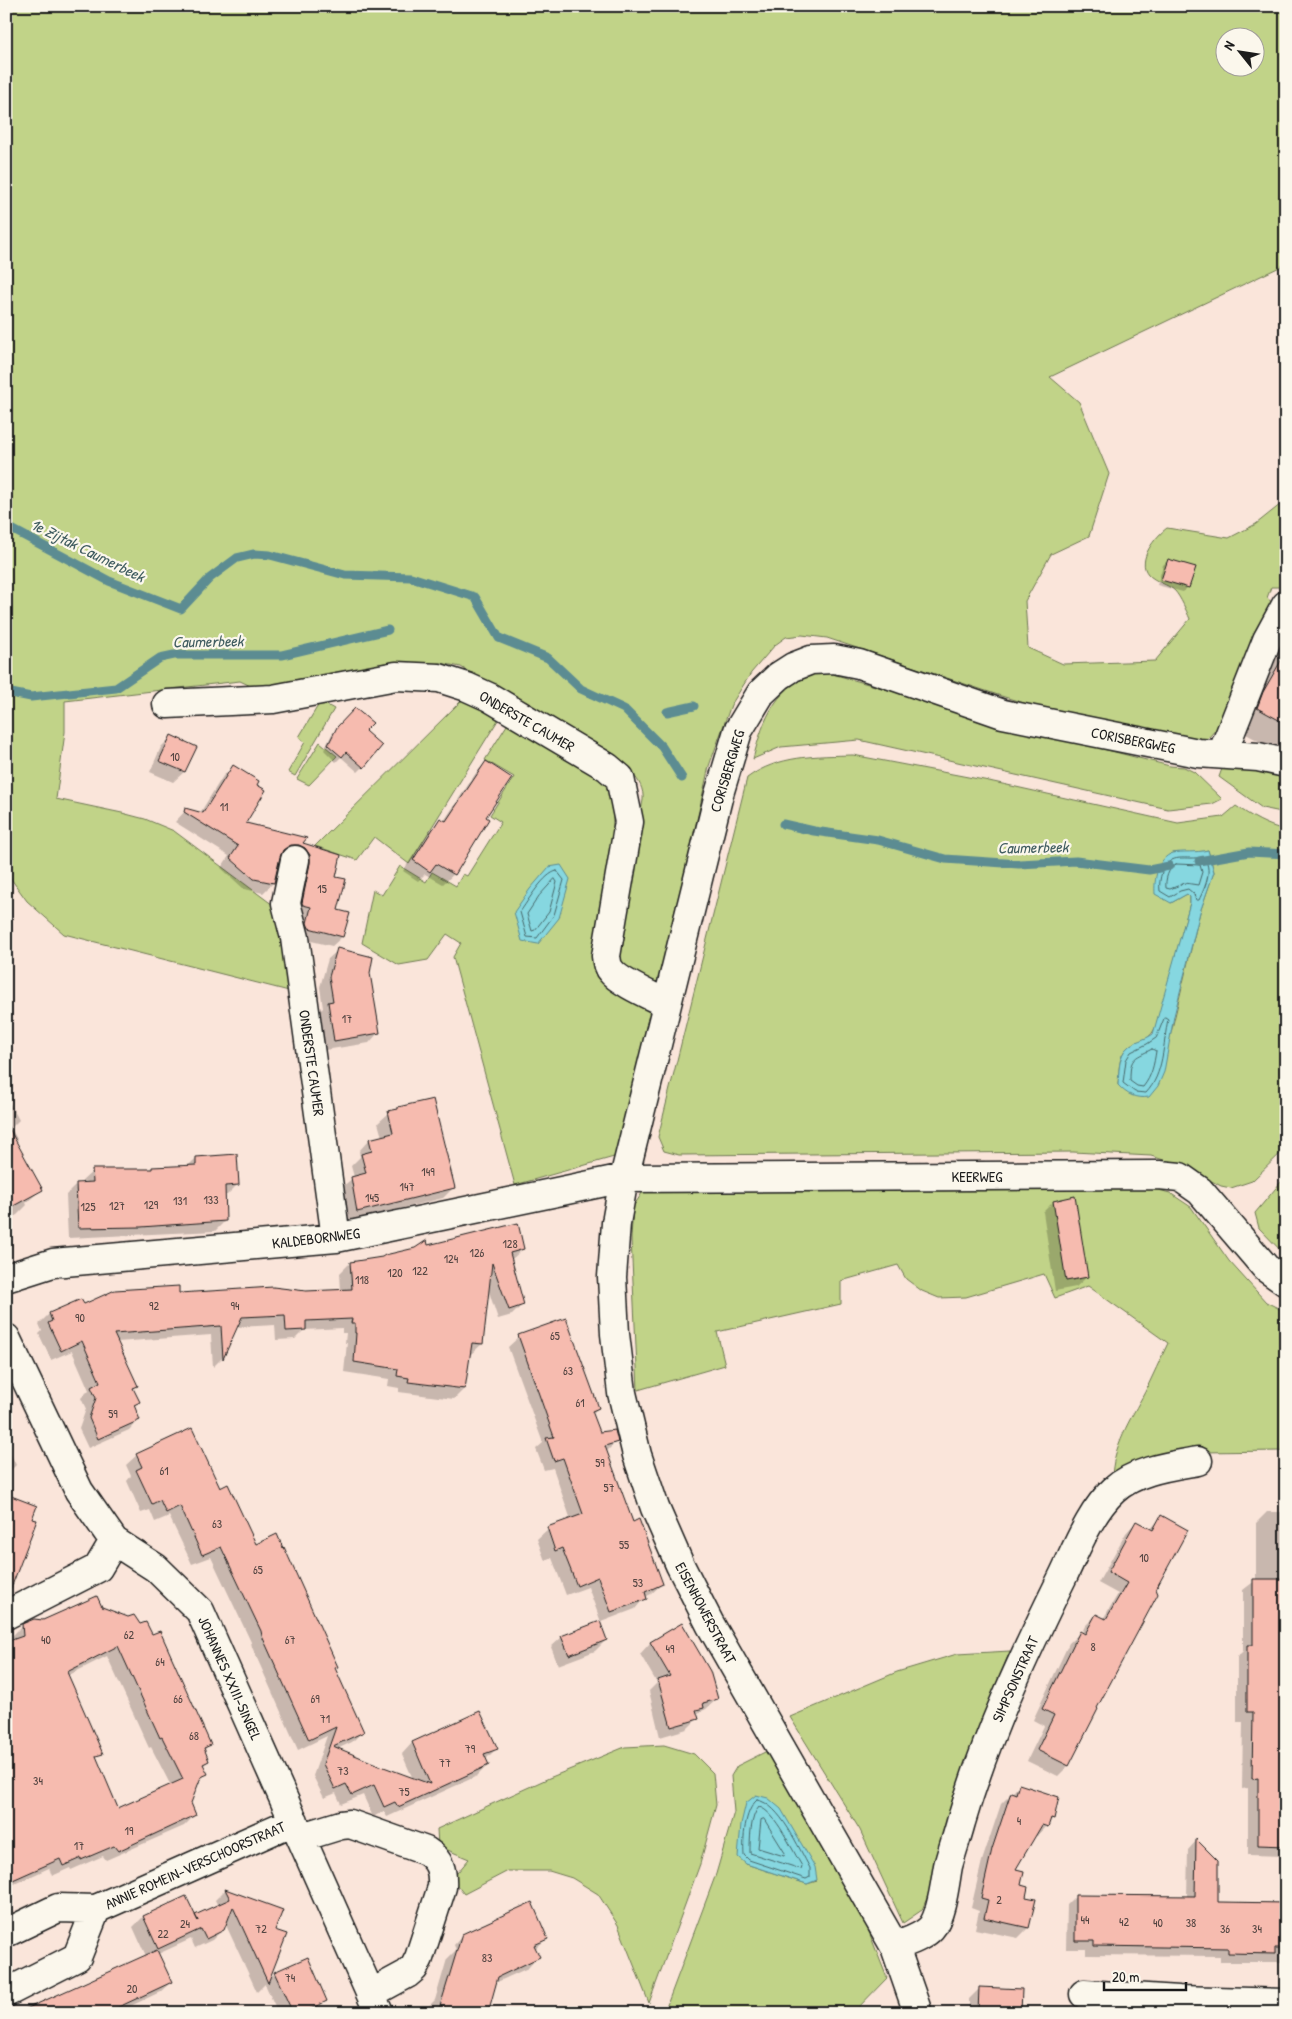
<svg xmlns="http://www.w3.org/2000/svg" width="1292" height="2019" font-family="'Patrick Hand',sans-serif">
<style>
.green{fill:#c1d388;stroke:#6e7852;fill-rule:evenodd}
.water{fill:#86d7e0;stroke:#5c8c92}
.shadow{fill:#0003;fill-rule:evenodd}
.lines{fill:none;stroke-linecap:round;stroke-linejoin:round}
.shore{stroke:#46676a;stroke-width:1}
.stream{stroke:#5c8c92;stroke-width:9}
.building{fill:#f6bbaf;stroke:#1c1c1c;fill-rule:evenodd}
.minor-casing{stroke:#1c1c1c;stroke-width:31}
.minor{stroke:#fbf7ec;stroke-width:28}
.labels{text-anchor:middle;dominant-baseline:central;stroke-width:4.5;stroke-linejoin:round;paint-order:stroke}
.number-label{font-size:12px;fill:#524441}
.street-label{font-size:15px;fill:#1c1c1c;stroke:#fbf7ec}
.water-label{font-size:16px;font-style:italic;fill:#415d61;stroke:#fbf7ec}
</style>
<rect width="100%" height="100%" fill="#fae5da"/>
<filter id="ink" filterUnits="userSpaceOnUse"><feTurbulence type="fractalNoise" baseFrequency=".02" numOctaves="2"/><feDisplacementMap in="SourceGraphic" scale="10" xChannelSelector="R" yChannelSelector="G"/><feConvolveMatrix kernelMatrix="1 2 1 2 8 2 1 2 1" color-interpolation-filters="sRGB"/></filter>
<g filter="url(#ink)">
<path class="green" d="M6 6H1286V264L1050 377 1079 402 1109 474 1089 536 1051 554 1025 601 1028 648 1063 664 1155 661 1190 619C1186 610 1181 598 1175 591 1168 584 1155 582 1148 574 1136 560 1156 536 1167 528L1229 538 1256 524 1286 500V578L1281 587H1271L1267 598 1274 604 1223 722 1207 739 1176 744 1126 734 998 695 827 638 802 635 786 637 775 645 751 673 731 705 709 766 661 980 653 984C635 975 617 967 617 945L643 800C644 789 639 781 632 773L461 667 441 663 255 688 240 681 65 701V732L56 799 122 813 145 819 174 831 273 905 278 911 289 991 64 934 27 901 6 872ZM1224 38H1254V68H1224Z
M822 671 1048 735 1170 766 1184 767 1194 772 1222 799 1212 804 1168 809 859 740 781 747 753 759C764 717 776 684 822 671Z
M470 692 503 712 409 864 374 837 357 860 315 846Z
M319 704 327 705 334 709 295 776 288 772 305 742 299 737Z
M512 717 607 777 617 807 613 818 610 881 614 989 654 1014 621 1155 515 1185 453 957 461 943 447 934 428 960 399 965 362 943 373 890 382 895 400 866 426 882 432 872 456 886 463 874 467 876 501 822 490 815 514 777 485 760Z
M320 742 337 756 309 785 297 779Z
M853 755 989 781 1178 823 1223 817 1236 806C1252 817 1267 826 1286 830V1148L1252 1181 1231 1188 1221 1186 1183 1166 1151 1156 1073 1152 679 1155 664 1151 658 1137 747 778C778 755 816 756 853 755ZM1208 850 1214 872 1200 912 1169 1041 1118 1085C1119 1073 1118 1057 1127 1048 1139 1036 1147 1047 1157 1024L1190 903V897L1187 894 1171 903 1173 853H1196Z
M1230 764 1286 777V813L1262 808 1219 777 1223 766Z
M1286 1176V1256L1259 1228 1255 1213Z
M1151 1188 1170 1193 1191 1207 1229 1261 1266 1302 1286 1312V1448L1280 1451 1202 1452 1112 1478C1113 1446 1130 1420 1145 1392 1153 1376 1160 1359 1168 1343L1088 1286 1055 1298 1044 1274 966 1297 939 1298 922 1291 906 1279 898 1265 841 1281V1304L717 1332 725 1365 638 1390 631 1238 633 1207 644 1190 918 1191Z
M1010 1651 971 1749 929 1893 922 1910 903 1923 860 1830 790 1717 897 1672 957 1654Z
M664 1745 694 1754 713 1773 716 1805 700 1864 649 2003 618 1925 598 1894 572 1878 549 1871H508L464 1894 452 1879 469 1859 438 1846 437 1829 549 1778 625 1747Z
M769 1750 829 1850 867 1927 887 1978 853 2013H664L716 1874 734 1812 731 1776 737 1766ZM746 1864 817 1881 807 1884Z"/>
<path class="water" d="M1208 850 1214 872 1200 912 1174 1016 1164 1072 1158 1086 1149 1097C1136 1099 1127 1095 1118 1085 1119 1074 1118 1055 1128 1047 1134 1041 1145 1040 1153 1034L1190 903V897L1187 894 1171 903 1155 894C1154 880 1157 858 1173 853 1182 851 1196 853 1208 850Z
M561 865 570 879 559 918 538 944 522 941 514 912 530 889 549 867Z
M756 1795 768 1798 781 1809 815 1867 817 1880 807 1884 746 1864 738 1857 741 1824 746 1803Z"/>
<path class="shadow" d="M1168 560 1188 587 1183 592 1157 585 1163 565Z
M1286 638V756L1237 729 1243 714Z
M355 710 363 732V767L358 772 341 757 336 762 324 750 332 734Z
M171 737 195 747 184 772 173 782 150 772 161 747Z
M486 762 485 818 454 874 443 884 425 874 418 881 403 871 430 830 441 819 444 821 476 773Z
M233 767 244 824 301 843 335 877 336 911 342 937 332 946 299 938 288 854H280L273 883 263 893 244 889 221 868 229 856 175 822 186 810 200 813 223 776Z
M338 950 368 973 378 1033 369 1043 325 1050 319 1012 323 1008 320 987 328 959Z
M6 1096 19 1120 11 1128 17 1139 15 1141 41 1190 26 1203 27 1205 17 1215 6 1221Z
M398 1108 453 1188 443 1198 347 1222 341 1188 354 1177 351 1166 360 1157 359 1151 369 1140 382 1137 378 1123 389 1113 395 1111Z
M196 1158 238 1184 227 1195H224L225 1221 215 1231 68 1238 66 1195 77 1184H82V1181L93 1171 151 1170 187 1167Z
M1053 1202 1087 1277 1076 1287 1055 1291 1043 1212Z
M427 1247 523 1249 511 1260 523 1304 512 1315 498 1319 488 1289 482 1344 471 1354H469L464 1389 454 1399 399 1392V1388L388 1386 389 1379 344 1372 347 1343H345L346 1333H342V1328L304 1330 295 1339 276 1340 275 1325 236 1327 222 1358 213 1367 211 1335 117 1342 137 1385 133 1390 138 1402 134 1407 139 1419 129 1430 88 1448 79 1429 86 1409 81 1398 89 1390 72 1351 51 1360 39 1334 42 1331 39 1324 49 1314 83 1306 178 1294 341 1291 340 1273 350 1263 382 1259Z
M566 1319 598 1408 592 1414 599 1433 616 1442 606 1452 632 1523 662 1584 651 1594 645 1597 635 1609 601 1622 588 1587 566 1595 552 1558 545 1561 537 1539 548 1529 571 1520 553 1468 544 1470 536 1449 543 1443 508 1347 519 1337Z
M6 1444 16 1465 6 1475Z
M137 1455 219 1489 255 1546 337 1666 334 1669 363 1731 352 1742 337 1749 413 1779 402 1754 412 1743 480 1712 497 1748 485 1760 488 1765 477 1776 387 1817 384 1811 373 1817 363 1795 341 1804 336 1793 324 1798 313 1776 327 1736 298 1750 252 1647 251 1642 211 1557 192 1564 169 1516 155 1522 150 1510 141 1513 127 1481 131 1476 126 1465Z
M1267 1512H1286V1856L1248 1855V1788L1242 1789 1243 1722H1237V1657L1243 1651V1590L1256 1580V1523Z
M1161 1517 1155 1589 1068 1766 1058 1776 1027 1761 1044 1726 1033 1720 1069 1643 1080 1633 1081 1634 1085 1626 1096 1615 1103 1619 1118 1594 1098 1583 1126 1533 1136 1522 1150 1530Z
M101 1608 210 1744 203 1751 208 1761 203 1766 206 1774 198 1783 189 1803 195 1815 184 1826 106 1860 103 1856 71 1870 70 1868 52 1876 49 1868 10 1886 11 1889 6 1894V1798L12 1636 23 1625ZM107 1656 149 1748 151 1747 171 1786 118 1809 95 1759 101 1753 67 1676Z
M681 1625 717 1699 706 1709 696 1714 697 1719 687 1729 660 1737 649 1691 657 1683 640 1654 650 1643Z
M562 1637 606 1640 595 1651 558 1665 551 1647Z
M1019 1786 1053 1818 1037 1836H1034L1014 1870 1024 1898 1028 1928 1018 1938 975 1929 979 1911 971 1908 982 1861 1001 1804Z
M1196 1841 1217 1861V1903L1286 1904V1962H1220V1956L1086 1955V1949H1066L1067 1905 1076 1896 1187 1897 1188 1850Z
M225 1890 281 1911 274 1931 267 1981 275 1973 326 2000 315 2011 311 2013H278L265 1984 257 1992 225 1923 223 1929 212 1940 195 1948 191 1939 158 1954 171 1982 160 1992 116 2013H20L146 1956 133 1927 143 1917H195L218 1906 215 1900Z
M464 1934 547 1938 535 1949 538 1957 528 1968 495 1983 487 2013H426L427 2008 435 2000 447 1959 456 1950 454 1945Z
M980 1988 1020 2013H969V1999Z"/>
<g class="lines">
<path class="shore" d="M1203 857C1214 869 1205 887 1199 900H1196L1194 894 1188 889 1180 891 1170 897 1160 891C1159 885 1160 878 1162 872 1171 851 1185 861 1203 857Z
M1176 864 1200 865 1202 872 1198 885 1185 883 1170 889 1166 888C1165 880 1168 868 1176 864Z
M557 871 564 880 554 915 537 938 527 937 520 912C528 901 544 873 557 871Z
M555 879 557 882 549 912 535 930 532 931 527 914 539 896Z
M1165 1017 1168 1019C1163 1044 1164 1074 1146 1093L1135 1092 1123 1083 1126 1060 1131 1052 1147 1044 1156 1038Z
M1152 1049 1156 1051C1154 1064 1152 1076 1143 1087L1137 1086 1130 1081C1130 1057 1133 1059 1152 1049Z
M757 1800C780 1803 799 1849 810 1868V1877L806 1879 749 1860 744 1855C743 1839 744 1811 757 1800Z
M759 1807C775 1810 793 1852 802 1866L801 1869 750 1853C750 1840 750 1816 759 1807Z
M764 1819 785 1853 784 1856 758 1848 761 1820Z"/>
<path class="stream" d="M6 526 109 581 181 609 210 578 237 558 254 554 270 555 345 575 411 577 475 597 499 638 548 658 581 689 624 709 662 747 682 778
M6 692 31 697 116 688 160 658 174 655H282L388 630
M667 712 694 706
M783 824 814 831 878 840 945 859 1019 864 1076 861 1149 870 1169 866
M1199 861 1249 852 1286 854"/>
</g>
<path class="building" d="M1168 559 1196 567 1189 588 1161 580Z
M1286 652V724L1257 708 1263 692Z
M355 708 373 723 365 731 382 746 364 768 346 752 342 757 328 745 337 727Z
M171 735 197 747 185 772 159 761Z
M486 761 512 778 486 817 489 819 455 875 436 864 430 872 413 860 440 818 446 821Z
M233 765 259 781 257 785 266 790 246 823 307 838 303 843 341 855 336 877 346 879 338 910 350 913 343 937 309 928 307 923 311 907 303 905 302 903 310 863V855L305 848 299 845H291L283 850 280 857 274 883 254 879 230 858 238 846 184 812 185 808 203 813Z
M337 948 373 957 370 973 380 1033 334 1041 328 1002 333 1001 329 977Z
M433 1099 455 1188 357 1212 351 1177 366 1173 361 1154 372 1151 369 1139 393 1133 388 1111 398 1109V1107Z
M6 1123 43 1190 6 1210Z
M237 1154 239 1185 225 1186 226 1221 141 1227 78 1228 76 1183 93 1182 92 1169H152V1167L196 1165V1157Z
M1075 1196 1088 1277 1066 1281 1053 1201Z
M518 1223 524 1249 510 1253 524 1305 509 1310 492 1263 483 1344 472 1343 465 1389 408 1382 409 1378 397 1376 398 1369 354 1362 356 1333H355V1323H351L352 1319 306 1321V1330L286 1331 285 1315 242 1317 223 1359 221 1326 114 1334 138 1386 133 1388 140 1402 134 1405 140 1420 98 1439 89 1418 96 1398 91 1387 100 1382 82 1341 61 1351 48 1323 52 1321 49 1313 81 1299 84 1304 115 1290 179 1286V1293L273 1287 306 1291 352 1289 350 1262 382 1257 385 1255 415 1248 427 1240 428 1245Z
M566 1318 599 1408 592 1411 600 1432 615 1430 618 1442 605 1446 633 1522 639 1519 663 1584 645 1592 647 1599 611 1612 598 1577 577 1586 562 1548 555 1551 547 1527 583 1514 563 1458 554 1461 546 1438 554 1437 518 1335Z
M192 1428 220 1488 228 1484 256 1544 277 1534 283 1548 284 1547 338 1667 335 1668 364 1732 333 1746 381 1766 430 1784 412 1742 480 1711 498 1749 484 1754 489 1765 398 1807 395 1802 384 1807 374 1785 352 1795 346 1784 335 1789 323 1764 336 1727 309 1740 262 1636 261 1631 221 1547 202 1555 180 1506 166 1513 160 1500 152 1504 136 1470 142 1467 136 1454Z
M6 1494 37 1506 32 1519 37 1520 8 1596H6Z
M1161 1515 1188 1530 1156 1589 1158 1594 1097 1708 1098 1709 1069 1766 1037 1750 1054 1715 1042 1709 1080 1631 1085 1634 1096 1614 1106 1619 1127 1583 1108 1572 1136 1521 1153 1530Z
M1253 1579H1286V1846L1258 1845V1778L1252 1779 1253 1712H1247V1645H1253Z
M97 1596 102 1607 128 1617 134 1615 140 1624 146 1622 152 1634 160 1631 211 1745 204 1748 209 1761 203 1764 208 1774 201 1777 191 1803 196 1815 118 1851 114 1846 81 1860V1858L63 1866 60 1859 6 1883V1642L23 1636 22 1624 34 1619 43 1620ZM118 1646 160 1738 162 1737 183 1779 118 1808 96 1756 103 1754 67 1672Z
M600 1621 607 1640 569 1655 561 1636Z
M682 1623 710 1671 718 1699 703 1703 704 1708 696 1710 699 1719 671 1727 658 1680 670 1676 650 1642Z
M1019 1784 1059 1797 1054 1819 1051 1818 1048 1827 1042 1825 1016 1869 1024 1871 1021 1885 1028 1887 1026 1897 1036 1899 1029 1928 984 1918 988 1900 981 1898 992 1849 1011 1792 1016 1794Z
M1196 1839 1218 1861V1902L1286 1903V1948H1275V1954L1228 1953V1948L1094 1946V1941H1075V1895L1195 1896Z
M225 1889 283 1910 275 1930 287 1934 268 1983 233 1907 224 1930 206 1939 201 1929 158 1949 143 1916 186 1896 198 1921 195 1915 230 1899Z
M532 1902 548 1939 534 1945 540 1957 498 1977 488 2013H438L462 1934Z
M157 1950 172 1982 106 2013H17Z
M308 1957 327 2001 302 2013H293L274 1972Z
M979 1987 1022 1989 1021 2013H978Z"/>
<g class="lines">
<g class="minor-casing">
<path id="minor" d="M167 704 273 699 396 676 439 678 467 687 489 697 607 767 620 778 629 822 606 956C607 962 607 967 611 971 619 982 654 997 667 1004
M1222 754 1267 640 1286 605
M295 860 286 903 295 938 336 1238
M6 1278 53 1263 336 1238 624 1178 1159 1175 1180 1177 1200 1191 1266 1268 1286 1282
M6 1338 79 1491 114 1541 156 1568 200 1611 379 2013
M6 1615 98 1568 114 1541
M302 1837 341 1825 350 1824 426 1851C440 1860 443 1871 442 1887L419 1958 414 1968 407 1974 372 1993
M6 1933 58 1908 96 1909
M895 1947C906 1942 923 1937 931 1928 942 1915 945 1882 948 1866 952 1851 957 1837 961 1822 986 1736 1024 1655 1064 1574 1077 1547 1091 1511 1114 1490 1136 1470 1170 1466 1198 1461
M6 1993 77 1957 96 1909 294 1821
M1084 1994 1179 2000 1286 2003
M918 2013 895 1947 710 1624 680 1565 655 1508 637 1455 622 1393 615 1334 612 1277 616 1223 624 1178 719 794 738 731 761 693 779 676 793 667 811 660 834 659 859 664 1003 714 1198 753 1258 757 1286 763"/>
</g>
<use href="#minor" class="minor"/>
</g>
</g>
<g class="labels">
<g class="number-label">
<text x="175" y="756">10</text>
<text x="224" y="806">11</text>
<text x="322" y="888">15</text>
<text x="347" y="1018">17</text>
<text x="428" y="1171">149</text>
<text x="407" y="1186">147</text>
<text x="372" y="1197">145</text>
<text x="211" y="1199">133</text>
<text x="180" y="1200">131</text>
<text x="151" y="1204">129</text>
<text x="117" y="1205">127</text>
<text x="88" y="1206">125</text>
<text x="510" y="1243">128</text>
<text x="477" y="1252">126</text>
<text x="451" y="1258">124</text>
<text x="420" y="1270">122</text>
<text x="395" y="1272">120</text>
<text x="362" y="1279">118</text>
<text x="154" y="1305">92</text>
<text x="235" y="1305">94</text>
<text x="80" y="1317">90</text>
<text x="555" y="1335">65</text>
<text x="568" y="1370">63</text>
<text x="580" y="1402">61</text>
<text x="113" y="1413">59</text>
<text x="600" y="1462">59</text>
<text x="164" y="1470">61</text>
<text x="609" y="1487">57</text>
<text x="217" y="1523">63</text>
<text x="624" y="1544">55</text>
<text x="1144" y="1557">10</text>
<text x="258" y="1569">65</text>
<text x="638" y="1582">53</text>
<text x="129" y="1634">62</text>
<text x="46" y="1639">40</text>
<text x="290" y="1639">67</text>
<text x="1093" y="1646">8</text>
<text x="670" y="1648">49</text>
<text x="160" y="1661">64</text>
<text x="178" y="1698">66</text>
<text x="315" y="1698">69</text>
<text x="325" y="1718">71</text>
<text x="194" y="1735">68</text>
<text x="470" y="1748">79</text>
<text x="445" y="1762">77</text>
<text x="343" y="1770">73</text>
<text x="38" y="1780">34</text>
<text x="404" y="1791">75</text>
<text x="1019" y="1820">4</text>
<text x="129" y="1830">19</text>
<text x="79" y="1845">17</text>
<text x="999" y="1899">2</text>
<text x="1085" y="1919">44</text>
<text x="1124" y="1921">42</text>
<text x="1158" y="1922">40</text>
<text x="1191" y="1922">38</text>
<text x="185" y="1923">24</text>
<text x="261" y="1928">72</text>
<text x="1225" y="1928">36</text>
<text x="1257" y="1928">34</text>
<text x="163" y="1933">22</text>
<text x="487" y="1957">83</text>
<text x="290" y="1977">74</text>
<text x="132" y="1988">20</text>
</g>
<g class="street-label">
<text transform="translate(527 721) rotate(30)">ONDERSTE CAUMER</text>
<text transform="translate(1133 740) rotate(11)">CORISBERGWEG</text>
<text transform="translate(727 771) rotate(-73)">CORISBERGWEG</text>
<text transform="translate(312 1063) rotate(82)">ONDERSTE CAUMER</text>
<text x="977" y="1176">KEERWEG</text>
<text transform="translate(316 1238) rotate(-7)">KALDEBORNWEG</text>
<text transform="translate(706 1613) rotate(62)">EISENHOWERSTRAAT</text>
<text transform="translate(230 1678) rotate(66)">JOHANNES XXIII-SINGEL</text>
<text transform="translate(1015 1679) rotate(-66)">SIMPSONSTRAAT</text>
<text transform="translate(195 1865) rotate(-24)">ANNIE ROMEIN-VERSCHOORSTRAAT</text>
</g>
<g class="water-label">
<text transform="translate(88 550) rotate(26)">1e Zijtak Caumerbeek</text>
<text transform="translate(208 641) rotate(-1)">Caumerbeek</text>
<text transform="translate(1033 847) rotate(-1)">Caumerbeek</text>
</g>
</g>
<rect width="1292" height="2019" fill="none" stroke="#fbf7ec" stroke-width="25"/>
<rect x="12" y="12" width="1267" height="1994" fill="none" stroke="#1c1c1c" stroke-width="2" filter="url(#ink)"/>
<g transform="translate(1240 52) rotate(300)"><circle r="24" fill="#fbf7ec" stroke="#a29f99"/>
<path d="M0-4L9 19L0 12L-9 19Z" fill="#1c1c1c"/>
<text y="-8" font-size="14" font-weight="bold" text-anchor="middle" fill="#1c1c1c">N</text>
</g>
<path d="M1104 1982v8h82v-8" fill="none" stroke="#1c1c1c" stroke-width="2.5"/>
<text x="1112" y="1982" font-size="15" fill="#1c1c1c" stroke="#fbf7ec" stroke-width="4" paint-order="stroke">20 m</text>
</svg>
